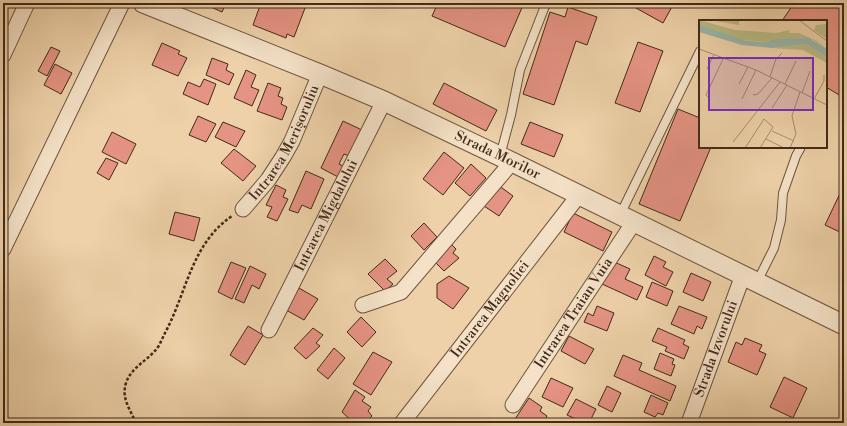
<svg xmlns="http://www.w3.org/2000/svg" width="847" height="426" font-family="'Libre Bodoni',serif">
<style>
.building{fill:#e59383;stroke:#422a1a}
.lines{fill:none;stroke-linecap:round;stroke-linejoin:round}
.service-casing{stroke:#6d543e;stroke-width:10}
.minor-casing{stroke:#6d543e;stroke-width:17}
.tertiary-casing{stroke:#6d543e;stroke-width:21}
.path{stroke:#422a1a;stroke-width:2.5;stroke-dasharray:3 2;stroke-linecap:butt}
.service{stroke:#f4e1c7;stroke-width:8}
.minor{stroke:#f4e1c7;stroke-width:15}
.tertiary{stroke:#f4e1c7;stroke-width:19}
.labels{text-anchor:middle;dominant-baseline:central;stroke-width:3;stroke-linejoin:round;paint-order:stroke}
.street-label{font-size:14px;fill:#422a1a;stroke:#f4e1c7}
.inset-road{fill:none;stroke:#a98e70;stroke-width:1}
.view{fill:#7b2cbf;fill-opacity:0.15;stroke:#7b2cbf;stroke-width:2}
.inset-edge{fill:none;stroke:#422a1a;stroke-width:2}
</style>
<rect width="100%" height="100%" fill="#eed1a9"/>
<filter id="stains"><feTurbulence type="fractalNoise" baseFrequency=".005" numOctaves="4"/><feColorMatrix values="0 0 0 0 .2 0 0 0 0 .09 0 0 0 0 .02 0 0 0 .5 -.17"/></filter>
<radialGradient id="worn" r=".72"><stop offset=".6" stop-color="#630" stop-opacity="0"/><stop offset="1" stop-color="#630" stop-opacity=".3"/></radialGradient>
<path class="building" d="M202 3H226L222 12Z
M261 3H302L305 8 294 37 287 34 286 38 253 25Z
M438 3H524L505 47 432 16Z
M627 3H674L663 23Z
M794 3H844V98L826 87V21H782Z
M568 7 597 17 587 45 576 41 554 105 523 94 550 12 565 17Z
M638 42 663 51 640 112 615 103Z
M162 43 180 51 178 54 187 58 178 76 152 65Z
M51 47 60 51 47 76 38 71Z
M212 58 228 64 226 70 234 74 229 85 206 75Z
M55 64 72 73 61 94 44 85Z
M246 70 256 75 251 87 259 90 252 106 234 98Z
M204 79 216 84 208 105 183 94 188 82 200 87Z
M268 83 281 88 278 96 283 98 281 104 287 107 282 120 257 111Z
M444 83 497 110 486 131 433 104Z
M678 109 700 118V147H711L680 221 639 204Z
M198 116 216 124 206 142 189 135Z
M343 121 362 130 349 156 344 154 339 164 345 167 340 178 321 168Z
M223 122 245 131 236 147 215 137Z
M530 122 563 135 554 157 521 144Z
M112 132 136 144 126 164 102 152Z
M234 149 256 166 243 181 221 163Z
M444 152 464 168 443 195 423 179Z
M106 158 118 163 109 180 97 173Z
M471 164 486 178 470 196 455 183Z
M306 171 324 179 311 209 302 205 298 213 289 210Z
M276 185 286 190 283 197 288 199 277 221 267 217 272 207 266 205Z
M498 185 513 196 499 216 484 206Z
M844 185V234L825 225Z
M175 212 200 218 194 241 169 234Z
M573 213 612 232 603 251 564 232Z
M424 223 437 237 424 250 411 236Z
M450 243 456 249 453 253 459 258 444 271 434 261Z
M654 256 666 262 663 267 673 272 666 286 645 275Z
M385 259 397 271 387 279 393 284 385 291 368 274Z
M612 261 630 269 625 279 643 287 637 300 602 284Z
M231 262 246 268 232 299 218 292Z
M250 266 266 274 259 289 252 285 244 303 235 299Z
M691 273 711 282 703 301 683 292Z
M449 276 469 288 453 309 437 298V284Z
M652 282 673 291 667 306 646 297Z
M299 288 318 299 304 320 286 310Z
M597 306 614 313 607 331 584 322 588 313 593 316Z
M679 306 707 317 702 329 697 326 694 334 671 324Z
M361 317 376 332 362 347 347 332Z
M248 326 263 335 245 365 230 355Z
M313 328 323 335 316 343 320 346 306 359 294 348Z
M658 328 685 340 683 344 689 347 684 359 665 351 667 347 652 341Z
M569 336 594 349 585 364 561 351Z
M745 338 762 345 759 351 766 354 757 375 728 362 736 342 742 345Z
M334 348 345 358 328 379 317 370Z
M373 352 392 362 371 395 353 384Z
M660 353 674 359 672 364 675 365 671 376 654 369Z
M623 355 642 363 639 370 676 386 670 401 614 376Z
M784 377 807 388 793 418 770 407Z
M551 378 573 388 563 407 542 397Z
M607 386 621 393 612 412 598 405Z
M355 390 365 397 362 401 371 407 368 411 372 416 365 423H354L342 412Z
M651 395 668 403 663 415 658 413 655 417 644 412Z
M529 398 542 407 540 411 547 416 543 423H515L513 422Z
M576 399 596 409 589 423H584L567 415Z"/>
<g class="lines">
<g class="service-casing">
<path id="service" d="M500 156 511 115 520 70 545 6 548 3
M620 215 700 51
M757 282 774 248 781 220 783 193 796 156 801 147"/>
</g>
<g class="minor-casing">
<g id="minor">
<path d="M3 55 27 3"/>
<path id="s1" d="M243 209 268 180 283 157 292 141 320 74"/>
<path d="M3 249 122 3"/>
<path d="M363 305 401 292 512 162"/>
<path id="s2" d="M269 330 384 101"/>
<path id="s3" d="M513 405 634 222"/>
<path id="s4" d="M402 423 579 195"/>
<path id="s5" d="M689 423 743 275"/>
</g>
</g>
<g class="tertiary-casing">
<g id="tertiary">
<path id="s6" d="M143 3 320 74 384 101 512 162 844 325"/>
</g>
</g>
<path class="path" d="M136 423C130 409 121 398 126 383 131 367 149 360 158 347 161 342 163 337 165 333 187 292 191 244 232 216"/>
<use href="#service" class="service"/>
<use href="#minor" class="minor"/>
<use href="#tertiary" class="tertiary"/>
</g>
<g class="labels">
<g class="street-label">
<text stroke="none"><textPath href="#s1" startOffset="79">Intrarea Merișoruliu</textPath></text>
<text stroke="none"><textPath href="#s6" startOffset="386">Strada Morilor</textPath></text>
<text stroke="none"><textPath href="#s2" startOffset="128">Intrarea Migdalului</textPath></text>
<text stroke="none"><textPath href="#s4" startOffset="144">Intrarea Magnoliei</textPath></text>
<text stroke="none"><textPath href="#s3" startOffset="110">Intrarea Traian Vuia</textPath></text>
<text stroke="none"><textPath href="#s5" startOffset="79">Strada Izvorului</textPath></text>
</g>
</g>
<g transform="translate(699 20)">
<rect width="128" height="128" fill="#eed1a9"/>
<path d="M0 0 36 10 77 13 91 10 90 13H100L118 21 128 29 114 20 103 18 68 22 40 20 0 5ZM11 0H40V5ZM128 4V19L115 10 117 5ZM107 24 128 37V43L104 30 73 28Z" fill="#babb86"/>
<path d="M0 5 47 21 68 22 76 19 109 18 128 29V37L107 24 73 28 43 25 0 12Z" fill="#99b7ac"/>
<path class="inset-road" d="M100 0 128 21M0 29 57 50 128 85M8 49 15 34M71 57 77 39 83 33M40 64 49 47M86 64 97 41M103 73 111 51M54 75 59 74 73 58M10 78 7 75 25 37M43 79 57 50M115 79 125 61V55M73 88 88 65M73 111 95 121M67 119 85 128M34 122 81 62M46 128 65 99 74 107 61 128M91 128 97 114 93 96 101 72"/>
<path class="view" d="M10 38H114V90H10Z"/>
<rect width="128" height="128" class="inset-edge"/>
</g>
<rect width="847" height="426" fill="none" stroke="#eed1a9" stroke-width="16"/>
<rect x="4" y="4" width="839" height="418" fill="none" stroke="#422a1a" stroke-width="2"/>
<rect x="8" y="8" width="831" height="410" fill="none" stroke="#422a1a"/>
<rect width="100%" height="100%" filter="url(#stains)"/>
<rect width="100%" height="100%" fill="url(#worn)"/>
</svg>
